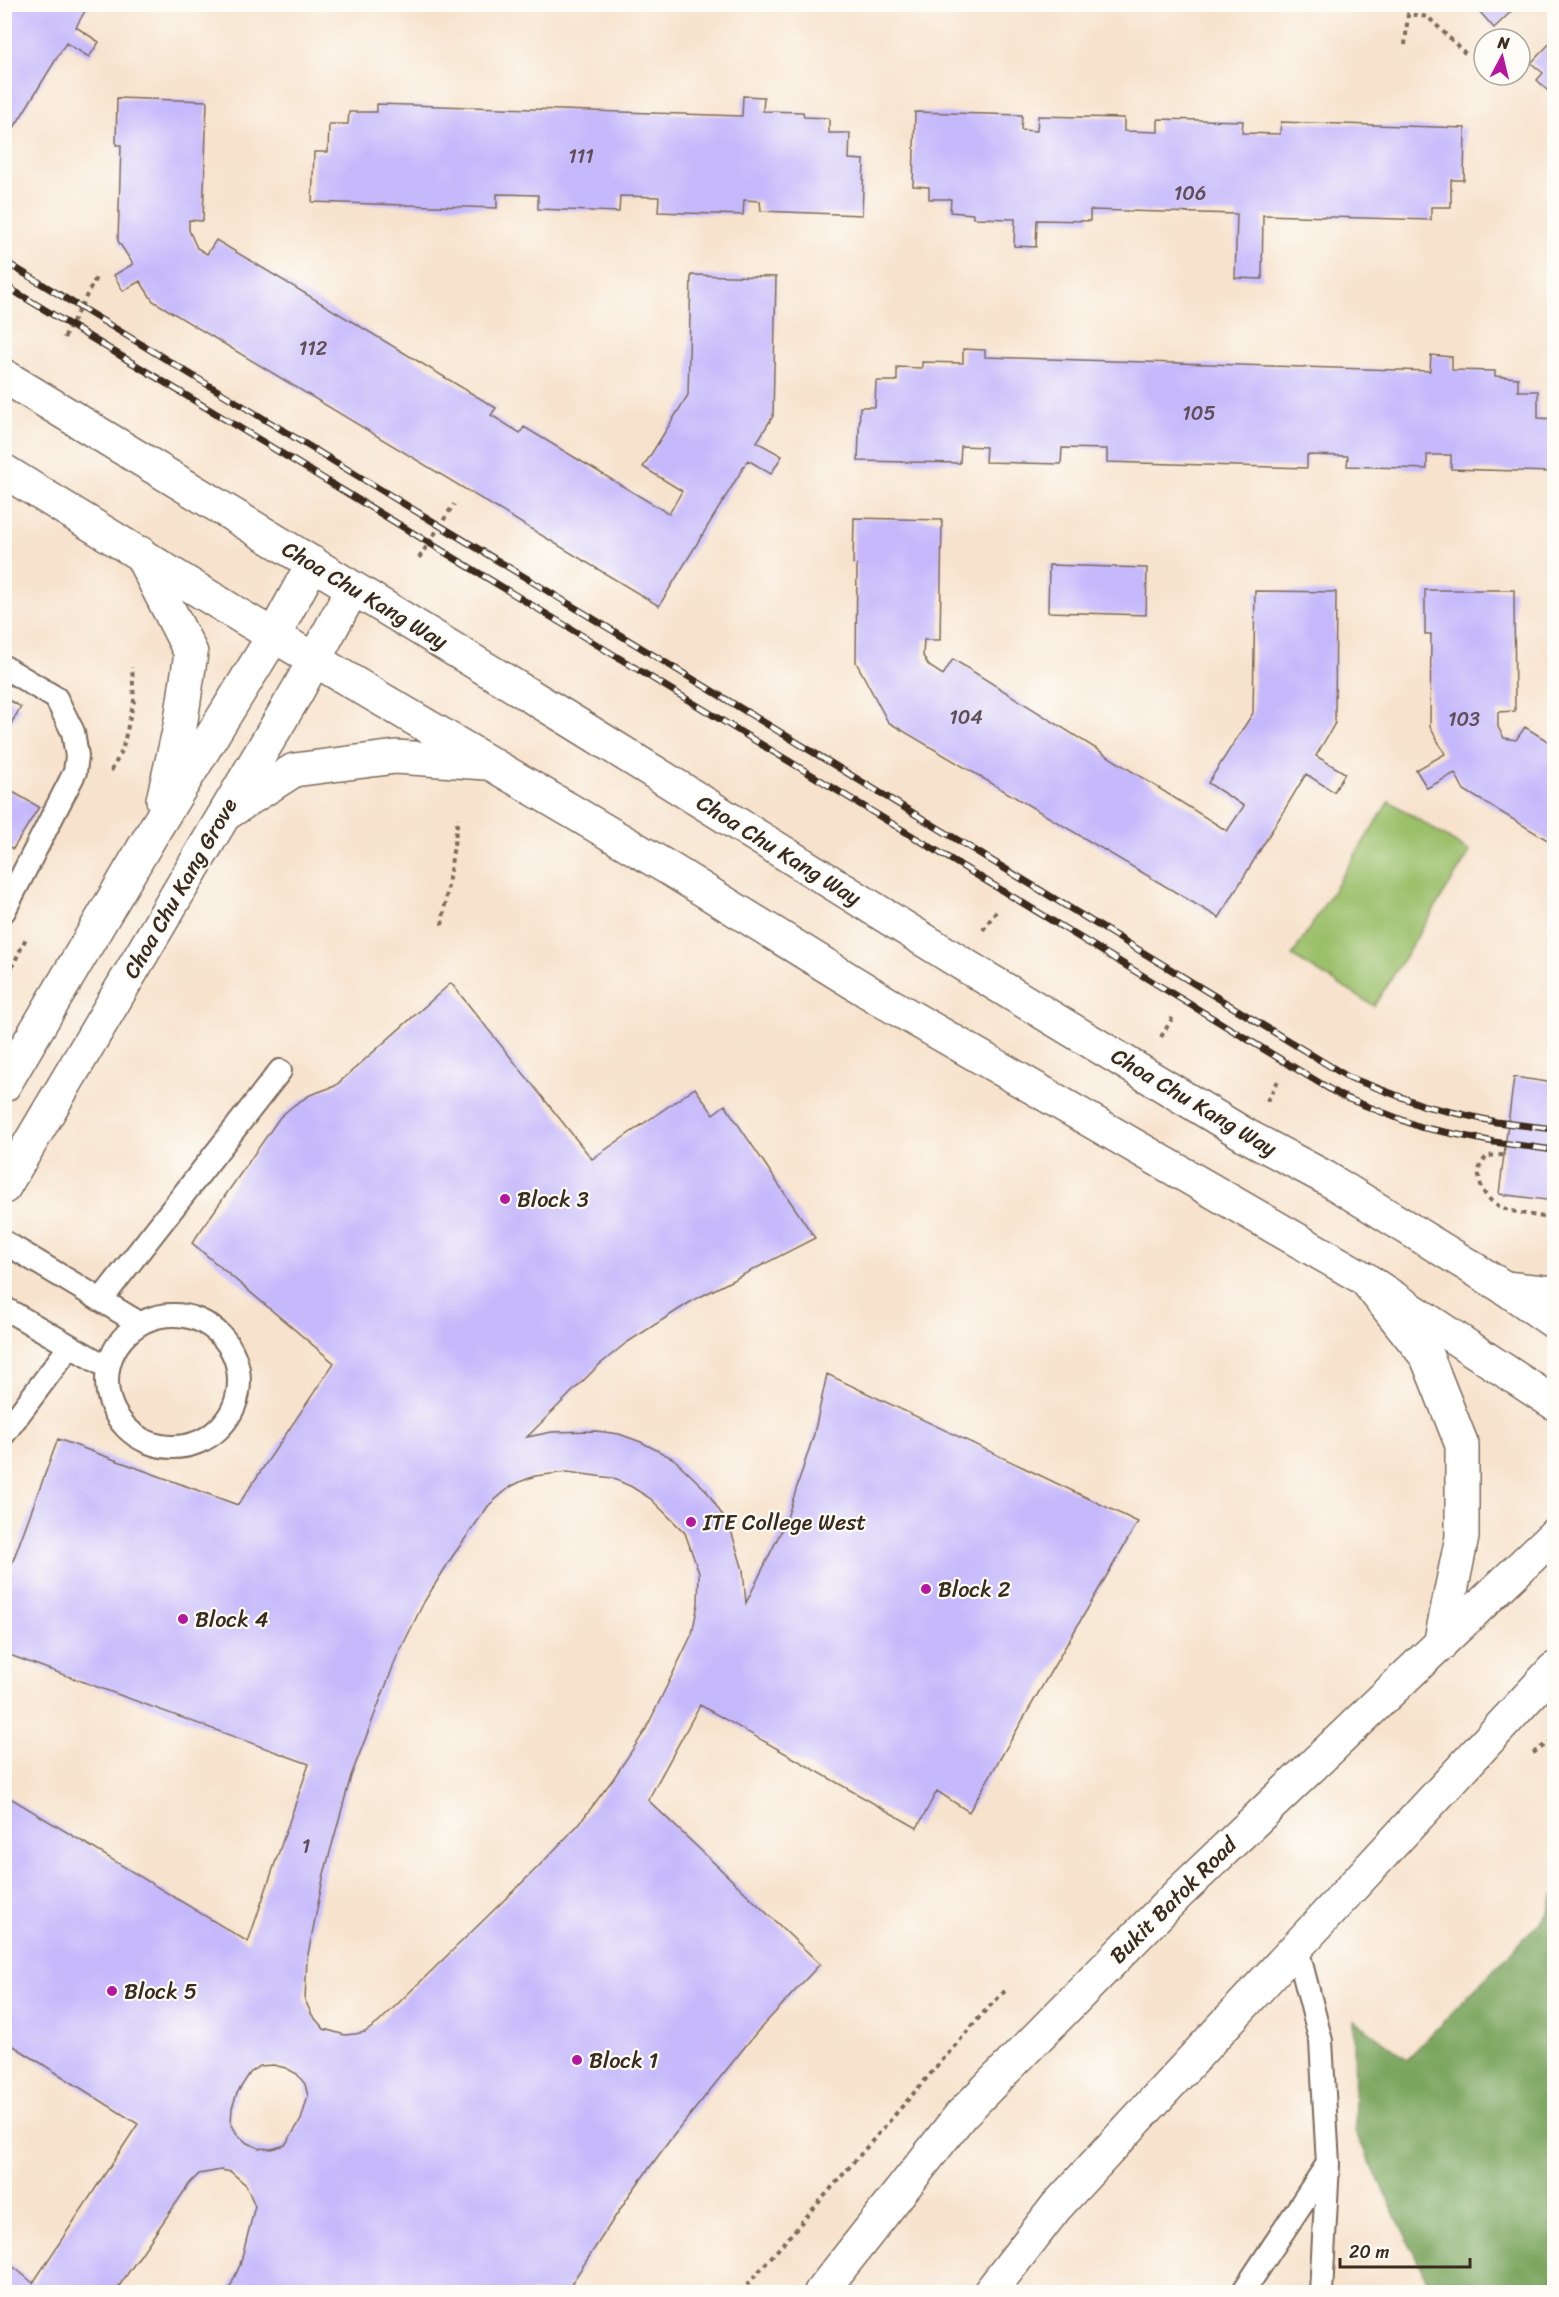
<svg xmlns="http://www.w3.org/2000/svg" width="1559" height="2297" font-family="Sriracha,sans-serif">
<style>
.green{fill:#9bc06b;stroke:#6b7544;stroke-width:1.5}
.forest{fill:#7ca65f;stroke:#5c683e;stroke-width:1.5}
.building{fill:#c6b9fb;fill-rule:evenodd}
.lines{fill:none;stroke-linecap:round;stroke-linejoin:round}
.lane-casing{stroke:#7d6b5b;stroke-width:26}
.secondary-casing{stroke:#7d6b5b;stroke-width:36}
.primary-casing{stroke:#7d6b5b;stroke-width:36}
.path{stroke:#7d6b5b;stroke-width:4;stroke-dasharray:4.5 4.5;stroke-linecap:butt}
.lane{stroke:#fff;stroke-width:22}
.secondary{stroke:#fff;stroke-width:33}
.primary{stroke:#fff;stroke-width:33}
.rail-casing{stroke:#3b2a1e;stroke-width:7}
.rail{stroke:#fdfcf7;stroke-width:4.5;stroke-dasharray:14;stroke-linecap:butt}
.poi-dot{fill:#b5179e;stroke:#fdfcf7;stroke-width:2}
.labels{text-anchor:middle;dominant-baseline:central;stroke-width:4.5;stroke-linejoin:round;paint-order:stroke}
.number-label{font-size:20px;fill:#5e4e55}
.street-label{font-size:22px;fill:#3b2a1e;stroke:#fdfcf7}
.poi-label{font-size:22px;fill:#3b2a1e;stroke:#fdfcf7;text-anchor:start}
</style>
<rect width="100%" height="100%" fill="#fdfcf7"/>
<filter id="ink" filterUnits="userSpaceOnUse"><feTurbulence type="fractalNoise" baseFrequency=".0167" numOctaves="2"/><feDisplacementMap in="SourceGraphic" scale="12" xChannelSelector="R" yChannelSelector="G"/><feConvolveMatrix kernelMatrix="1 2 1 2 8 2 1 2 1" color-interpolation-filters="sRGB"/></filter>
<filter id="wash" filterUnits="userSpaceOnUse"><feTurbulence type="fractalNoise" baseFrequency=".008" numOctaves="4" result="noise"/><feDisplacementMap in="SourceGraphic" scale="24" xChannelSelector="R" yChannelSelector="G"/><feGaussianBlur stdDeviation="1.35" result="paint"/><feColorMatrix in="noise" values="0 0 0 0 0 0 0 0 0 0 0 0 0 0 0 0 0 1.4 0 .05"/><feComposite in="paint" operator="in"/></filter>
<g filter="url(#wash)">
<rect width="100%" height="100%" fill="#f7e3cd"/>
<path class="green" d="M1389 801 1470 852 1374 1006 1292 956Z"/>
<path class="forest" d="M1554 1894V2292H1433L1355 2131 1354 2020 1407 2059 1549 1913Z"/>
<g id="blocks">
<path class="building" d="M4 4H89L76 27 99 42 89 57 66 43 4 144Z
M1473 4H1519L1494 28Z
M1554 39V97L1537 80 1543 73 1531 63Z
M743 96 764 97 763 111 803 112 804 117 829 118V133H850L849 159 864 160 862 215 761 211 760 201 744 200 743 215 658 212 659 197 620 196 619 212 538 209V195L497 194V208L312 202 314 152H328L329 124H348L349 112H377V104L742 116Z
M117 98 207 101 203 221 189 220V230L197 248 207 254 216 240 496 408 491 415 520 433 524 427 669 514 682 491 643 467 688 395 691 275 776 277 773 416 757 442 782 456 771 474 748 460 659 606 153 301 140 281 123 291 114 275 133 264 118 241 121 145H116Z
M915 112 1022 115 1021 130 1037 131 1038 116 1124 118V131L1158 132V119L1243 121 1242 133 1280 134 1281 122 1465 128 1464 180H1451V207H1431V220L1263 215 1262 279 1235 278 1237 214 1090 210V221L1037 220 1036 247 1014 246 1015 219 973 218V214L950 212 951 199H929V187L913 186Z
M963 349 985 350V357L1430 371 1431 355 1452 357V370L1495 371V376L1518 378V391H1538V418L1554 419V472L1451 469V455H1427V469L1347 466 1348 456 1307 455V468L1107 462V449L1062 448 1061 464 985 462 986 447 961 446 960 463 858 461 860 407H875L876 381H897V367L922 368V362L963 363Z
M854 518 942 520 940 640H924L923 656 929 666 943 675 953 659 1227 831 1244 806 1208 783 1253 713 1255 591 1336 592 1335 723 1316 756 1345 773 1334 792 1306 774 1219 918 888 722 856 662 857 565 853 564Z
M1049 565 1147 568 1146 615 1048 612Z
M1425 590H1514L1515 711 1498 712V727L1504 738 1516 740 1525 727 1554 745V844L1464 790 1455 773 1427 788 1416 770 1445 754 1430 727 1431 634H1425Z
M4 697 21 707 4 735Z
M4 787 39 807 13 849 4 844Z
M451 983 592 1159 695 1088 713 1114 725 1105 815 1238 692 1301 626 1343 599 1365 527 1437 552 1432 596 1431 619 1434 641 1442 674 1459 706 1490 730 1527 743 1570 746 1603 786 1521 814 1434 827 1374 1138 1522 969 1812 937 1791 917 1828 700 1705 648 1800 820 1964 756 2033 670 2140 630 2194 566 2292H228L240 2265 255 2206 246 2185 231 2172 221 2170 199 2174 190 2183 115 2292H4V2259L33 2283 138 2124 4 2040V1794L248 1942 309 1764 4 1653V1585L58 1439 238 1505 334 1363 192 1243 280 1117 294 1105 310 1095 335 1086ZM567 1472 612 1478 632 1487 651 1499 685 1533 699 1573 698 1604 692 1634 645 1731 613 1779 579 1824 537 1868 378 2023 365 2032 355 2034 345 2035 324 2029 312 2015 305 2000 307 1959 324 1874 351 1776 396 1659 424 1602 452 1557 489 1505 510 1487 522 1481 535 1476ZM273 2065 286 2068 297 2074 305 2084 308 2096 301 2120 285 2145 272 2149 259 2148 247 2143 237 2134 231 2123 232 2108 237 2093 250 2073 260 2066Z
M1514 1077 1554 1083V1201L1499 1194Z"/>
</g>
</g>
<g filter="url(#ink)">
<use href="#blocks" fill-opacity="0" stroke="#7d6b5b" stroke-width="1.5"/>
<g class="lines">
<g class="lane-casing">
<path id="lane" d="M4 667 56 698 73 732 77 756 75 772 4 911
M4 1242 139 1323
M101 1300 280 1071
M4 1308 107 1367
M107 1381a66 66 0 1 1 132 0a66 66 0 1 1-132 0Z
M4 1434 70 1346
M1297 1948 1321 2041 1328 2164 1321 2292
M1243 2292 1327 2165"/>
</g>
<g class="secondary-casing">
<path id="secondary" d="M4 376 575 723 961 963 1247 1136 1326 1178 1505 1288 1554 1322
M4 471 242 617 668 868 885 1002 1365 1279 1554 1403
M140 553 191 653 180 727 163 800
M227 813 294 770 396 757 486 763
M4 1085 156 827 274 635 313 563
M4 1187 298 690 353 588"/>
</g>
<g class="primary-casing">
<path id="primary" d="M1365 1279 1427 1357 1462 1445V1537L1440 1645
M1505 1288 1554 1293
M821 2292 960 2116 1180 1892 1554 1535
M990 2292 1056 2207 1554 1669"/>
</g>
<path class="path" d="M1405 45 1408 14 1428 17 1467 55
M64 338 97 276
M419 558 454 504
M111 771 122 751 134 701 132 667
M442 925 458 818
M983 930 997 910
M4 984 27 936
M1161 1037 1173 1017
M1267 1101 1278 1081
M1503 1155 1487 1156C1480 1164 1477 1171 1480 1182 1487 1214 1528 1213 1554 1219
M1533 1753 1554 1739
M741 2292 985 2011 1005 1991"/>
<use href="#lane" class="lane"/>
<use href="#secondary" class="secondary"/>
<use href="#primary" class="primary"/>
<g class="rail-casing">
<path id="rail" d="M4 261 1348 1077 1425 1106 1496 1122 1554 1129
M4 285 1341 1096 1420 1127 1494 1142 1554 1150"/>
</g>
<use href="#rail" class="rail"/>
</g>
</g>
<g class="poi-dot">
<circle cx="505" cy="1199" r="6"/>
<circle cx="691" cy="1522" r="6"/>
<circle cx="926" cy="1589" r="6"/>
<circle cx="183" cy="1619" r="6"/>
<circle cx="112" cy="1991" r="6"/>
<circle cx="577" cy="2060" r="6"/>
</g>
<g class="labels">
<g class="number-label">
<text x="581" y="156">111</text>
<text x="1190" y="193">106</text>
<text x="313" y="348">112</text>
<text x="1199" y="413">105</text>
<text x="966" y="717">104</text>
<text x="1464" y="719">103</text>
<text x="306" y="1846">1</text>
</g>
<g class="street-label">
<text transform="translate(365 595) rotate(31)">Choa Chu Kang Way</text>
<text transform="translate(779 850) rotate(32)">Choa Chu Kang Way</text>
<text transform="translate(180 888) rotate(-60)">Choa Chu Kang Grove</text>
<text transform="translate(1194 1102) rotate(31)">Choa Chu Kang Way</text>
<text transform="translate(1173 1900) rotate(-45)">Bukit Batok Road</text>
</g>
<g class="poi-label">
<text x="517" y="1199">Block 3</text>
<text x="703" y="1522">ITE College West</text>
<text x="938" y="1589">Block 2</text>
<text x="195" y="1619">Block 4</text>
<text x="124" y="1991">Block 5</text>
<text x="589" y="2060">Block 1</text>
</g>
</g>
<rect width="1559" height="2297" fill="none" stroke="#fdfcf7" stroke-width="24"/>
<g transform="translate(1502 57) rotate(7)"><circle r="28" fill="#fdfcf7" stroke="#afa8a0" stroke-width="1.5"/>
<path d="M0-4.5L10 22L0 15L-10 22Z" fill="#b5179e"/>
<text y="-9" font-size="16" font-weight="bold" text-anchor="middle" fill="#3b2a1e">N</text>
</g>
<path d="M1340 2258v9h130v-9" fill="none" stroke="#3b2a1e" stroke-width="3"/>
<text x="1349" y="2258" font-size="18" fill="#3b2a1e" stroke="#fdfcf7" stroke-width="4.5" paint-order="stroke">20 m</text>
</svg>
